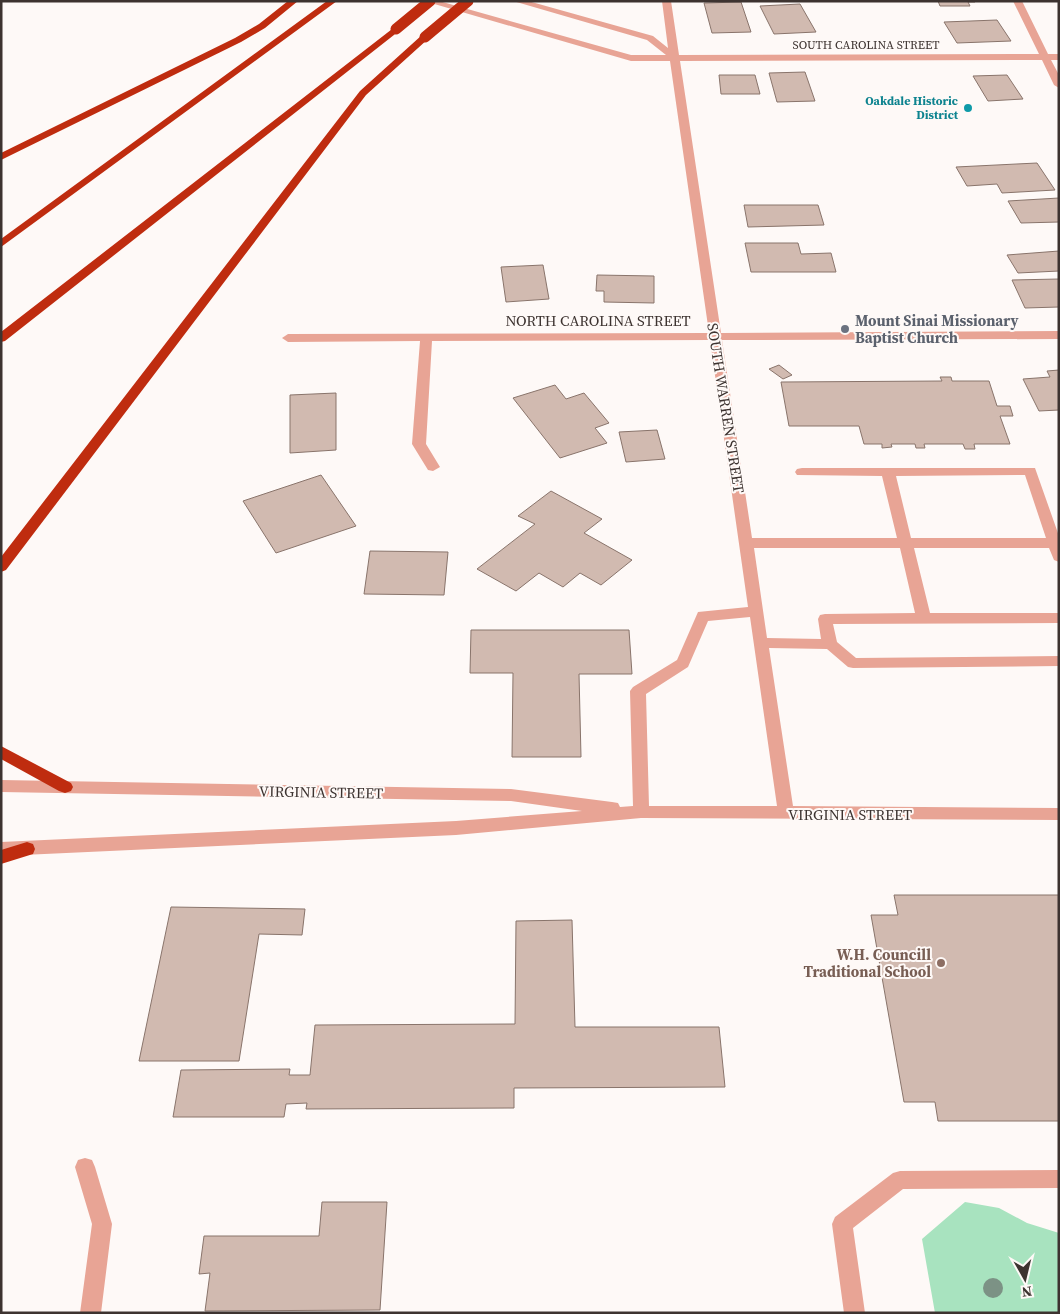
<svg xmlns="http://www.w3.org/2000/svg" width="1060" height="1314" font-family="'Source Serif 4',serif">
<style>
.green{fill:#a8e3bf}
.building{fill:#d1bab0;stroke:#89746b}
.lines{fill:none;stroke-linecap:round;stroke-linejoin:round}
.minor{fill:#e8a495;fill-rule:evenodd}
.highway{fill:#bf2c0f;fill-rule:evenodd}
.highway-bridge{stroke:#bf2c0f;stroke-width:11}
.tree{fill:#7c9285}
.culture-dot{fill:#0f9aa8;stroke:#fef9f7;stroke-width:2}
.worship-dot{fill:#6b7280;stroke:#fef9f7;stroke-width:2}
.education-dot{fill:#8d6e63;stroke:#fef9f7;stroke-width:2}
.labels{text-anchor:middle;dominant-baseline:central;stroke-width:4;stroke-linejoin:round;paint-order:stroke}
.far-street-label{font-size:12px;fill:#3d3330;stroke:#fef9f7}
.far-culture-label{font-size:12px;font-weight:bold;fill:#0d838f;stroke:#fef9f7;text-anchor:end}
.street-label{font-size:15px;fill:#3d3330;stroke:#fef9f7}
.worship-label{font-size:15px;font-weight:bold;fill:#5b616d;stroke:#fef9f7;text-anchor:start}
.education-label{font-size:15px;font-weight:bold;fill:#785e54;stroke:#fef9f7;text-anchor:end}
</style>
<rect width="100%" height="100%" fill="#fef9f7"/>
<path class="green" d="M965 1202 999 1208 1027 1223 1059 1233V1313H935L922 1239Z"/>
<path class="building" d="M938 1H975V2H968L970 6H940Z
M741 2 751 32 712 33 704 3Z
M800 4 816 32 774 34 760 6Z
M997 20 1011 41 957 43 944 22Z
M805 72 815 101 777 102 769 73Z
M719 75H755L760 94H721Z
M1007 75 1023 99 988 101 973 76Z
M1037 163 1055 190 1002 193 997 184 967 186 956 167Z
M1059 198V222L1021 223 1008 201Z
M744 205H818L824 225 748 227Z
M745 243H798L801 254 831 253 836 272H751Z
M1059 251V271L1018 273 1007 255Z
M543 265 549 299 506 302 501 267Z
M597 275 654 276V303L604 302V291H596Z
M1059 279V307L1025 308 1012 280Z
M779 365 792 375 783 379 769 369Z
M1059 370V410L1039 411 1023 379 1050 377 1047 371Z
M940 377H951L952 381H989L997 406H1010L1013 416H1000L1010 444H974L975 449H965L963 444H924L925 448H916L915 444H891L892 447 882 448V444H864L859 426H789L781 382 942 381Z
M555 385 566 399 584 393 609 423 595 428 607 443 560 458 513 398Z
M336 393V450L290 453V395Z
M657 430 665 459 626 462 619 432Z
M321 475 356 526 276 553 243 501Z
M551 491 602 519 584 533 632 560 601 585 580 573 563 587 539 573 516 591 477 569 535 524 518 516Z
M370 551 448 552 444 595 364 594Z
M471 630H629L632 674H579L581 757H512L513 673H470Z
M894 895H1059V1121H938L935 1102H904L871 915H898Z
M171 907 305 909 302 935 259 934 239 1061H139Z
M572 920 575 1027H719L725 1087 514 1088V1108L306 1109 307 1103 286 1104 284 1117H173L181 1070 290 1069 289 1075H310L315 1025 515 1024 516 921Z
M322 1202H387L380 1310 205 1311 210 1273 199 1274 204 1236H319Z"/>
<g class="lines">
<path class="minor" d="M424 1H439L631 55H666L647 40 513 1H528L653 36 668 48 662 1H671L679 55 1039 54 1013 1H1022L1048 54H1059V60H1051L1059 75V88L1054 85 1042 60 680 61 721 333 1059 331V339L722 340 752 538H897L882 476 797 475 795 472 797 469 802 468H1035L1059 536V562L1054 560 1049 548H914L930 613H1059V623L833 624 837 642 856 658 1059 656V666L853 668 848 667 827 649 769 648 793 806 1059 808V820L641 818 456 835 1 856V842L456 821 582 811 511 801 1 792V780L511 789 612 802 618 803 620 807 633 806 630 691 633 687 677 660 698 612 748 607 710 340 432 341 426 444 440 467 433 471 428 470 412 444 420 341 288 342 282 338 288 334 709 333 670 61H631ZM1025 475 1046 538H911L896 476ZM754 548H900L915 613 825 614 820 615 818 619 821 639 767 638ZM750 617 777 806H649L646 694 688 667 708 621Z
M85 1158 92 1160 95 1167 112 1224 101 1313H80L92 1224 75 1167 78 1160Z
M1059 1170V1188L903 1189 853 1228 865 1313H844L832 1224 835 1217 893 1173 900 1171Z"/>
<path class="highway" d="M288 1H298L265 28 241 42 1 160V153L235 38 259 24Z
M327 1H337L1 247V239Z
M396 26 401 29 399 31 5 341 1 342V332Z
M425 34 428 35V39L366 95 6 570 1 572V557L360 91 422 35Z
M1 746 71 783 73 787 71 791 65 793 59 791 1 759Z
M27 842 33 844 35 849 33 854 1 864V850Z"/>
<path class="highway-bridge" d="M396 29 430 1
M425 37 468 1"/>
</g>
<circle class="tree" cx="993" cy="1288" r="10"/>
<circle class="culture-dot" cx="968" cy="108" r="5"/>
<circle class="worship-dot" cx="845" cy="329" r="5"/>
<circle class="education-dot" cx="941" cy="963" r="5"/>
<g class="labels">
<g class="far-street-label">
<text x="866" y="45">SOUTH CAROLINA STREET</text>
</g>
<g class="far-culture-label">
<text x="958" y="101">Oakdale Historic<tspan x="958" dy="14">District</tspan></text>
</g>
<g class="street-label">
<text x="598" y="320">NORTH CAROLINA STREET</text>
<text transform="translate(726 408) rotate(81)">SOUTH WARREN STREET</text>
<text transform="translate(321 792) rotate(1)">VIRGINIA STREET</text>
<text x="850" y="814">VIRGINIA STREET</text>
</g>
<g class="worship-label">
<text x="855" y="320">Mount Sinai Missionary<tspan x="855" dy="17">Baptist Church</tspan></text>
</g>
<g class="education-label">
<text x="931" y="954">W.H. Councill<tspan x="931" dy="17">Traditional School</tspan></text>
</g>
</g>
<rect width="1060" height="1314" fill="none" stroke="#3d3330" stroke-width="5"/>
<g transform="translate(1025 1279) rotate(172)" stroke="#fef9f7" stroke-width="4" paint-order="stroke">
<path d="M0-4L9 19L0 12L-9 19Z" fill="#3d3330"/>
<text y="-8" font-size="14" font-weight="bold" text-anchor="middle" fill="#3d3330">N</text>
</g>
</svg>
